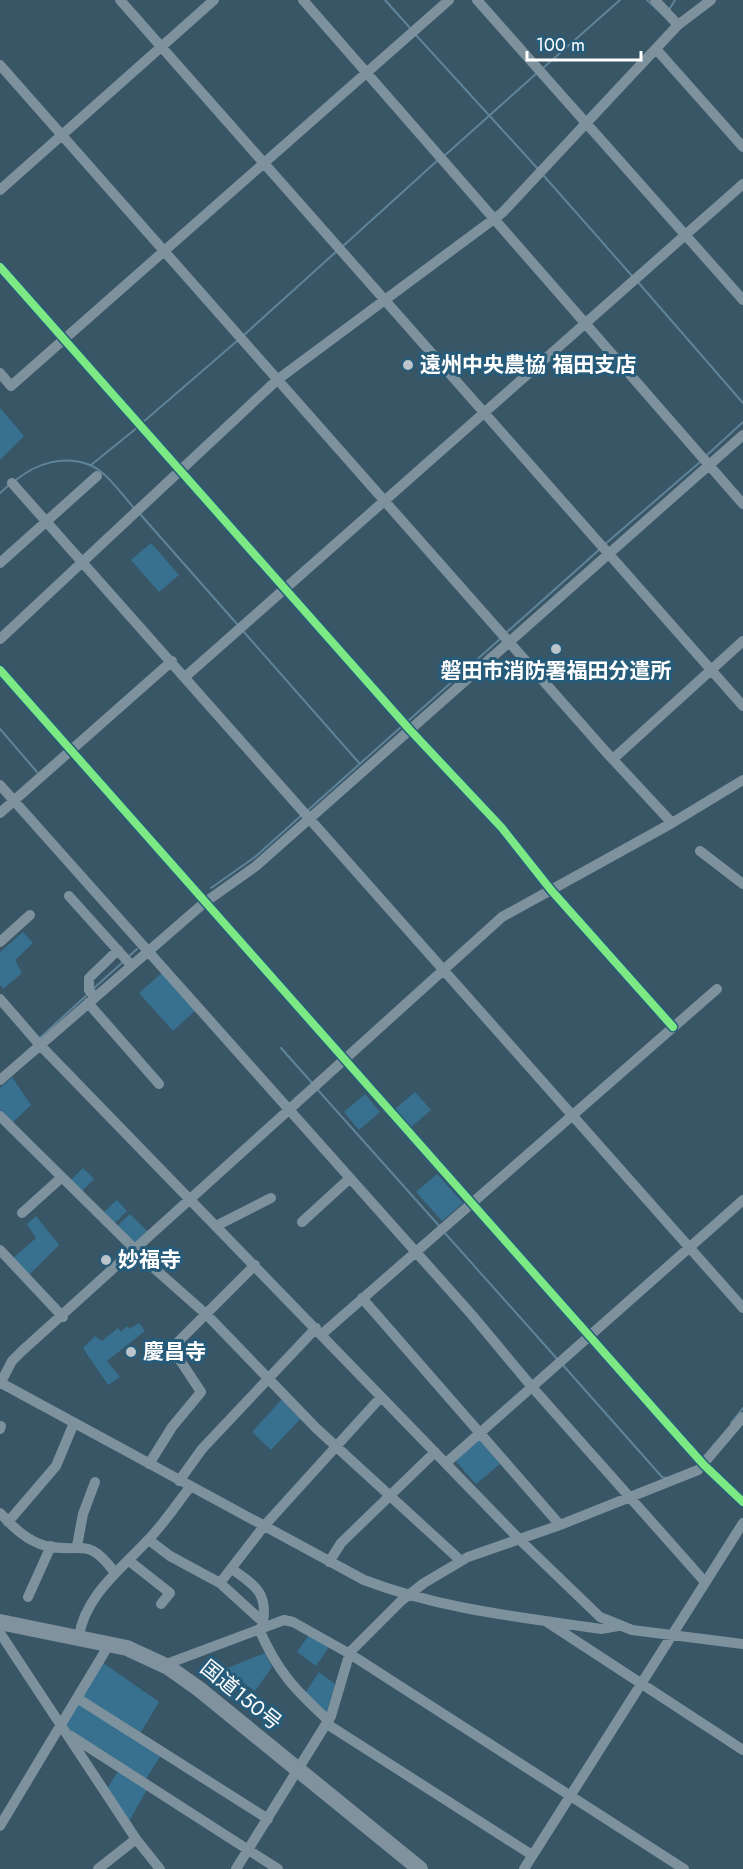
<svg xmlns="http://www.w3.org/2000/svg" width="743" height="1869" font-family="Jost,'Noto Sans JP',sans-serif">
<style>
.green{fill:#37718f}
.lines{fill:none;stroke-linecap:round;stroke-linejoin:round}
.stream{stroke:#5f8499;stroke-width:2}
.minor{stroke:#7e929e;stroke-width:10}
.highway{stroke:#7f929e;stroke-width:16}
.cycleway-casing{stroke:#265c7a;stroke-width:11}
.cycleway{stroke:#7ce984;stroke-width:8}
.poi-dot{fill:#bac4ca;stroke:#265c7a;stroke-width:2}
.labels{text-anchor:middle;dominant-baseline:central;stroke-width:6;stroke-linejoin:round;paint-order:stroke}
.poi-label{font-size:21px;font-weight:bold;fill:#fff;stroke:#265c7a;text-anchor:start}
.street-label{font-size:21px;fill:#fff;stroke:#265c7a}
</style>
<rect width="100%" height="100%" fill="#395667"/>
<path class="green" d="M0 408 24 436 0 460Z
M151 543 179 575 159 592 131 560Z
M23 932 33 943 15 960 22 973 3 989 0 985V952Z
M165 970 198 1008 173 1031 139 993Z
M12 1077 31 1105 13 1122 0 1110V1088Z
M415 1092 431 1110 410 1128 394 1110Z
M365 1094 380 1112 359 1130 344 1112Z
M83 1168 94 1179 81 1192 70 1181Z
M437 1174 463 1203 442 1221 416 1192Z
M117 1200 127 1211 115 1223 104 1212Z
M130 1214 150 1234 136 1247 117 1226Z
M36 1216 59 1245 28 1276 12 1259 36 1238 27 1224Z
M139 1323 145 1331 107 1361 120 1377 108 1385 83 1348 95 1336 102 1341 118 1328 121 1332 127 1326 129 1329Z
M284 1397 304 1415 271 1450 252 1432Z
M476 1436 500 1464 476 1484 452 1457Z
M311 1632 331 1644 316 1666 297 1652Z
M265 1653 272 1667 255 1691 225 1669Z
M99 1660 159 1702 138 1737 163 1752 144 1782 149 1786 127 1825 105 1792 120 1768 60 1725Z
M319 1672 335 1684 326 1715 304 1695Z"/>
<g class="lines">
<path class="stream" d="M385 0 411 29
M647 0 665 17
M669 10 675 0
M415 34 538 169
M542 69 620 0
M443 157 537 73
M544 176 633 277
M342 247 438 160
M637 281 743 403
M244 335 338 250
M142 423 237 341
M706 456 743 422
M91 465 138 427
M16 480C37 463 63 455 90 465 107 472 122 495 134 508
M0 493 9 485
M140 514 237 624
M604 545 700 462
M243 631 360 764
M506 633 600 549
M408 721 500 639
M0 729 37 772
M307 811 401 727
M211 888 255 857 303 814
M128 957 137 949
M93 989 124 961
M40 1038 89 993
M281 1048 313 1084
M317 1089 441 1228
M444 1232 558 1360
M562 1364 662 1477 667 1478
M731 1423 743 1408"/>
<path class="minor" d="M120 0 743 706
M303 0 743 504
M477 0 743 300
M655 0 678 25
M656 49 743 147
M0 65 606 752 672 823
M0 190 214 0
M0 267 410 730 502 828 551 890 673 1027
M0 373 11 386 449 0
M12 483 743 1308
M0 563 97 476
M0 639 277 380 502 213 678 25 711 0
M0 670 670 1427 704 1465 743 1502
M185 677 743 184
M613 759 743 641
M0 785 472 1315 532 1387 705 1582
M0 813 172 661
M700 851 743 884
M69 896 131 965
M0 942 30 915
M95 997 89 990V978L118 950
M0 999 39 1044 520 1540 600 1617 632 1630 743 1644
M88 1003 159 1084
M0 1080 204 903 256 866 743 435
M0 1116 155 1269 207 1315 316 1428 460 1560
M22 1213 62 1177
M302 1222 349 1179
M216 1226 271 1198
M0 1250 63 1317
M362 1298 560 1525
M322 1334 717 989
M1 1383 364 1580C440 1609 520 1617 601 1629L618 1626
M0 1384 12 1361 22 1351 502 917 672 823 743 780
M0 1429 1 1426
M446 1463 743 1200
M149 1464 172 1427 201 1392 172 1348 255 1265
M179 1481 202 1449 316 1328
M0 1513C13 1527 27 1541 46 1546 83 1554 87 1535 115 1573
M8 1522 56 1466 74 1423
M149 1540 170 1556 220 1583 263 1622 261 1628
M77 1546 83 1514 95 1482
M128 1560 170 1593 161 1604
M329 1562 341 1543 435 1452
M232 1569C254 1585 268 1592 263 1622
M220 1583 264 1526 381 1397
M28 1597 51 1546
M547 1622 743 1750
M259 1629C277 1671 295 1690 329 1721
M0 1633 136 1839 160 1869
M79 1637C84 1597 121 1569 147 1541 163 1525 176 1505 190 1487
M164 1665 284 1620 293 1622 350 1654 684 1869
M77 1698 268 1819
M327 1724 532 1855
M71 1736 278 1869
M0 1826 110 1643
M98 1869 136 1839
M236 1869 331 1716 350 1652 401 1601 424 1583 468 1557 560 1525 698 1470 743 1417
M524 1869 743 1523"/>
<path class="highway" d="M0 1622 127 1648 168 1667 199 1689 420 1869"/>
<g class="cycleway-casing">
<path id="cycleway" d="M0 267 410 730 502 828 551 890 673 1027
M0 670 670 1427 704 1465 743 1502"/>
</g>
<use href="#cycleway" class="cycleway"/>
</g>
<g class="poi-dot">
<circle cx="408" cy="365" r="6"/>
<circle cx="556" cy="649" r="6"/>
<circle cx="106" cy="1260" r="6"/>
<circle cx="131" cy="1352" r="6"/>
</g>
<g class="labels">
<g class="poi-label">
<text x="420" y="365">遠州中央農協 福田支店</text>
<text x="556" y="671" text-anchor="middle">磐田市消防署福田分遣所</text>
<text x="118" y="1260">妙福寺</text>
<text x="143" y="1352">慶昌寺</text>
</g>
<g class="street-label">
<text transform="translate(241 1695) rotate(39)">国道150号</text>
</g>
</g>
<path d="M527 51v9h114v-9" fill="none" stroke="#ffffff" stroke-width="3"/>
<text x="536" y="51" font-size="18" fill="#ffffff" stroke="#265c7a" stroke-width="4.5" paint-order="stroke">100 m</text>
</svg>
